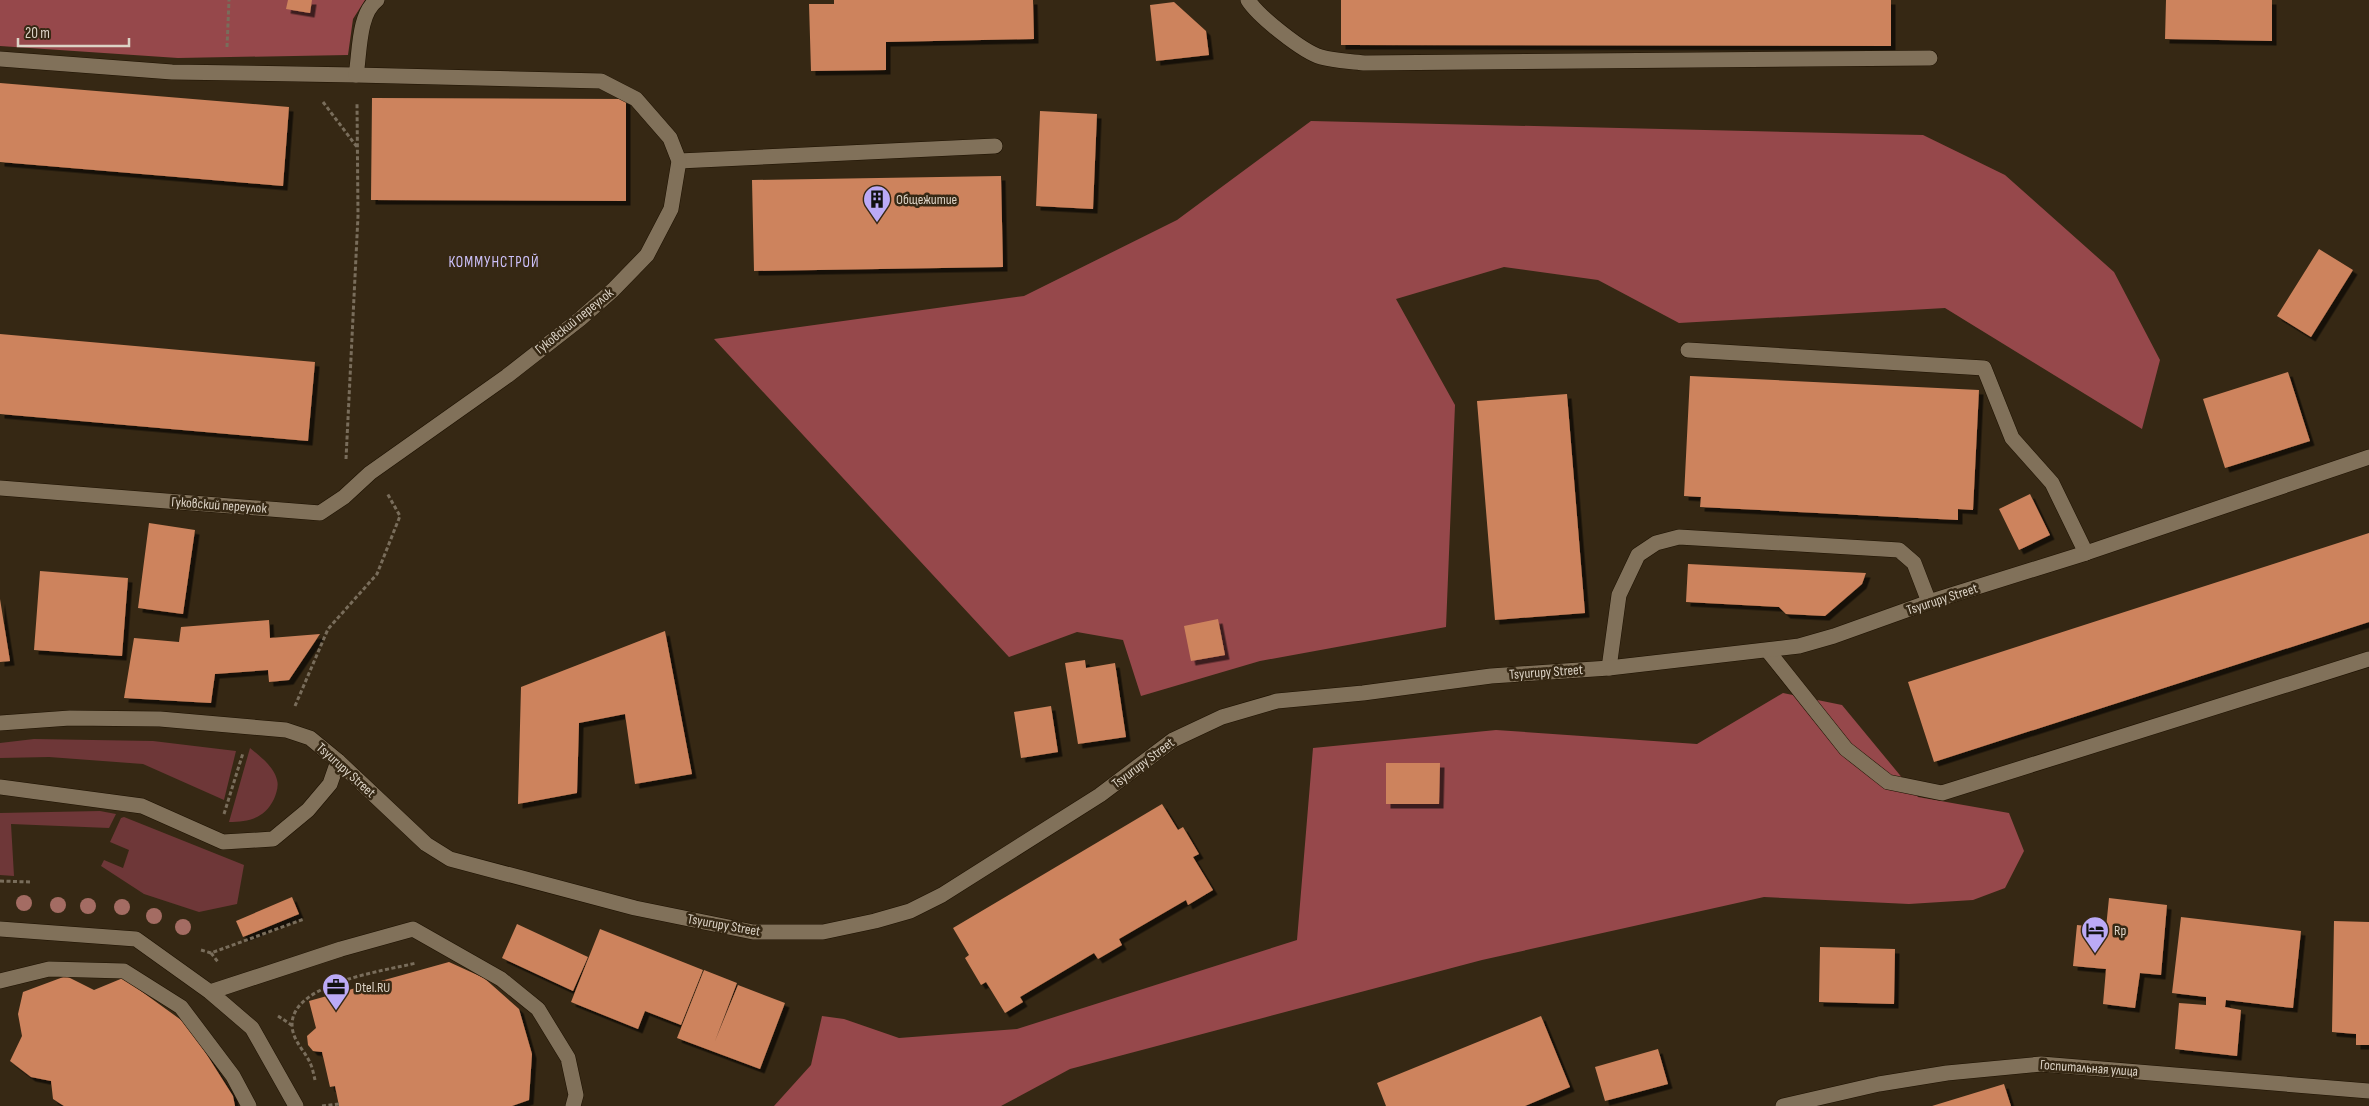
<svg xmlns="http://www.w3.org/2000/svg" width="2369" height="1106" font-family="'Sofia Sans Condensed',sans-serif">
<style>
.green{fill:#6e3738}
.forest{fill:#96484b}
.building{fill:#cd835d;filter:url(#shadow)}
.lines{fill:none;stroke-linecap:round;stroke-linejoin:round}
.service-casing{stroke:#1d1100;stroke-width:16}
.minor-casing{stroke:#1d1100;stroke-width:16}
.path{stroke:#796d5b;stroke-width:3;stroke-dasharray:4 2.5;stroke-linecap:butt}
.service{stroke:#81715a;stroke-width:15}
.minor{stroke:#81715a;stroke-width:15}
.tree{fill:#a46c63}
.labels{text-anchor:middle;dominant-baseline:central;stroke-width:5;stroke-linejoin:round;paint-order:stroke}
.poi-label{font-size:14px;fill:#dcd3c6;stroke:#362814;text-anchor:start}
.street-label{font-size:14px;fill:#dcd3c6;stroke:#362814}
.neighbourhood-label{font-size:15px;letter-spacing:1px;fill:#cdc1fa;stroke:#362814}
</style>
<defs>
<filter id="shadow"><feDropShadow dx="4.5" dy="4.5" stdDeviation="0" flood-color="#0009"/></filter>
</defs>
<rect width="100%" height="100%" fill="#362814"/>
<path class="green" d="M34 739 153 741 236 751 224 800 143 764 49 757 0 758V743Z
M250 748C261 757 274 767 277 780 279 786 276 794 274 799 265 818 249 822 229 822Z
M100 811 116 814 109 828 11 824 14 876 0 875V813Z
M124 817 244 865 237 904 199 912 144 894 101 866 104 860 123 868 129 850 110 842 121 818Z"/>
<path class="forest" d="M0 0H365L353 19 348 55 178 58 0 46Z
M1311 121 1923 135 2005 175 2114 272 2160 360 2142 429 1945 308 1679 323 1598 280 1504 267 1396 299 1455 405 1446 627 1260 661 1141 696 1123 640 1077 632 1009 657 714 339 1024 296 1177 220Z
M1783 693 1842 705 1918 797 2009 813 2024 851 2005 888 1973 900 1909 904 1764 897 1482 960 1070 1069 1001 1106H771H774L811 1065 822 1016 844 1019 899 1038 1017 1029 1297 940 1313 748 1496 730 1697 744Z"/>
<path class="building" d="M288 0H312L310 13 286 9Z
M834 0H1033L1034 39 886 42V70L811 71 809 4H834Z
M1341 0H1891V46L1341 45Z
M2166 0H2272V41L2165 39Z
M1174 2 1206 31 1209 55 1156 61 1150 5Z
M0 83 289 107 283 186 0 162Z
M372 98 626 99V201L371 200Z
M1040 111 1097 114 1093 209 1036 206Z
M1001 176 1003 267 754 271 752 180Z
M2319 249 2353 270 2311 337 2277 316Z
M0 334 315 362 308 441 0 414Z
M2288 372 2310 441 2225 468 2203 399Z
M1690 376 1979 390 1973 510 1958 509V520L1700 507 1701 497 1684 496Z
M1567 394 1585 613 1495 620 1477 401Z
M2030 494 2050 535 2019 550 1999 509Z
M149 523 195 530 183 614 138 608Z
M2369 533V622L1934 762 1908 682Z
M1688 564 1866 573 1862 584 1825 616 1786 614 1779 607 1686 602Z
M40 571 128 578 122 656 34 650Z
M0 599 10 661 0 662Z
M1218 619 1225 655 1191 661 1184 626Z
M269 620 270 638 320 634 289 680 269 682 268 670 215 674 211 703 124 698 134 638 179 642 181 627Z
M665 631 692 774 635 784 625 714 579 723 577 793 518 804 521 687Z
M1085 660 1086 668 1115 663 1126 737 1078 744 1065 663Z
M1051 706 1058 752 1021 758 1014 712Z
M1386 763H1440L1439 804H1386Z
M1162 804 1178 830 1183 827 1199 854 1193 857 1213 890 1188 905 1186 900 1119 939 1122 945 1098 959 1094 953 1020 997 1023 1002 1005 1013 986 982 981 985 965 958 969 955 953 928Z
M292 897 299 914 243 937 236 921Z
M2109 898 2167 905 2161 975 2140 973 2135 1008 2103 1004 2106 969 2073 966 2077 925 2106 928Z
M2181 917 2301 931 2293 1008 2226 1000 2225 1007 2241 1010 2237 1056 2175 1049 2179 1003 2206 1005V997L2172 993Z
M2334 921 2369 922V1045H2356V1034L2332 1032Z
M517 924 588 957 573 991 502 958Z
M600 929 703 970 681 1025 645 1011 638 1029 571 1002Z
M1820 947 1895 949 1894 1004 1819 1002Z
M449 962 484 978 519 1009 532 1054 529 1100 512 1106H339L335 1086 330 1087 322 1052 313 1051 308 1045 307 1036 316 1028 309 1001Z
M704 970 737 983 715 1041 738 985 785 1003 760 1069 677 1038Z
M66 976 94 990 123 978 188 1025 233 1096 235 1106H64L53 1099 51 1081 31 1077 10 1061 22 1036 18 1014 23 992Z
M1541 1016 1570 1087 1525 1106H1386L1377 1083Z
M1658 1049 1668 1084 1605 1101 1595 1067Z
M2004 1084 2011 1106H1932Z"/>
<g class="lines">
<g class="service-casing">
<path id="service" d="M1248 0C1258 16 1303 52 1321 57 1335 61 1350 61 1364 63L1930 58
M0 59 172 72 356 75
M679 161 995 146
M1688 350 1984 368 2012 438 2052 483 2086 553
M1768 651 1846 749 1888 782 1942 793 2369 659
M1609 668 1619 595 1638 555 1656 543 1679 537 1899 550 1914 563 1929 602
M0 787 142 806 223 842 273 839 308 810 330 784 338 761
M0 929 136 939 210 992
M0 981 49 969 124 971 181 1007 233 1076 249 1106
M296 1106 252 1028 210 992 341 949 413 929 501 979 538 1009 568 1058 576 1095 573 1106"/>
</g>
<g class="minor-casing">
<path id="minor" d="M0 488 320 513 344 497 370 473 507 376 580 319 613 290 647 255 671 209 679 161 670 138 636 99 601 81 356 75C360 53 358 14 377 0
M0 723 70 718 160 719 286 730 310 738 338 761 426 844 450 859 635 908 753 932H823L875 921 910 911 942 895 1100 795 1173 740 1222 717 1277 701 1363 693 1491 676 1609 668 1799 646 1834 636 1929 602 2086 553 2369 457
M1783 1106 1879 1084 1947 1073 2041 1064 2369 1091"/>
</g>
<path class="path" d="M227 47 229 0
M323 102 357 147
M346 459 358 216 357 103
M295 706 328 629 377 574 400 516 387 493
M224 814 243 753
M0 881 31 882
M201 950 211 953 304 919
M211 953 218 962
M278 1016 293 1026
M315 1080C314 1076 313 1070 311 1065 307 1054 296 1044 293 1032 281 984 385 971 416 963
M322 1106 339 1104"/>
<use href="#service" class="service"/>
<use href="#minor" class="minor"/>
</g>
<g class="tree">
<circle cx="24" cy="903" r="8"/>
<circle cx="58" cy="905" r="8"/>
<circle cx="88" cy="906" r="8"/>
<circle cx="122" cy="907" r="8"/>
<circle cx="154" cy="916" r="8"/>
<circle cx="183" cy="927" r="8"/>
</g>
<defs>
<g id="building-pin" transform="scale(1.4375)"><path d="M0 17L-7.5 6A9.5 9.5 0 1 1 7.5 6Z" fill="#bbaaf6" stroke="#362814"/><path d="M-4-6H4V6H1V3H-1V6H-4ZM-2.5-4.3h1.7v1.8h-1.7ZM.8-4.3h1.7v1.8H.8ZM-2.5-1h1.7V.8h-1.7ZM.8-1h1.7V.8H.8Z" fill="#111"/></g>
<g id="hotel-pin" transform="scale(1.4375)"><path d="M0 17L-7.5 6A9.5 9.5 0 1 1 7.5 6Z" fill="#bbaaf6" stroke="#362814"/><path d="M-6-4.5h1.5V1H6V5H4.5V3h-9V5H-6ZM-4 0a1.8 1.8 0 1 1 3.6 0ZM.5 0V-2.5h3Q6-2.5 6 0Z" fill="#111"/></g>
<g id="office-pin" transform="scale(1.4375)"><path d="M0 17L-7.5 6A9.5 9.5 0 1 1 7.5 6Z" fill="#bbaaf6" stroke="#362814"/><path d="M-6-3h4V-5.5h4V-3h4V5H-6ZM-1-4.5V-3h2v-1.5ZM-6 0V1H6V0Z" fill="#111"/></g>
</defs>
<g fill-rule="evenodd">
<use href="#building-pin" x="877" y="199"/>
<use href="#hotel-pin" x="2095" y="930"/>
<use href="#office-pin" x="336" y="987"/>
</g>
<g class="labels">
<g class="poi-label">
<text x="896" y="199">Общежитие</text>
<text x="2114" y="930">Rp</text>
<text x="355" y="987">Dtel.RU</text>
</g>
<g class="street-label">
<text transform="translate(574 321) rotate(-39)">Гуковский переулок</text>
<text transform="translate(219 505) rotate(4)">Гуковский переулок</text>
<text transform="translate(1942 599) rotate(-18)">Tsyurupy Street</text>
<text transform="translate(1546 672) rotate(-4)">Tsyurupy Street</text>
<text transform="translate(1143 763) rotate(-37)">Tsyurupy Street</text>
<text transform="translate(346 770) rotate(42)">Tsyurupy Street</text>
<text transform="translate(724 925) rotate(10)">Tsyurupy Street</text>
<text transform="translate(2089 1068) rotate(4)">Госпитальная улица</text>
</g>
<g class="neighbourhood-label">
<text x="494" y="262">КОММУНСТРОЙ</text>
</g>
</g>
<path d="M18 38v8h111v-8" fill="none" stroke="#dcd3c6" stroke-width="2.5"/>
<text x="25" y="38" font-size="15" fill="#dcd3c6" stroke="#362814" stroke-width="4" paint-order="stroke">20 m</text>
</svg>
